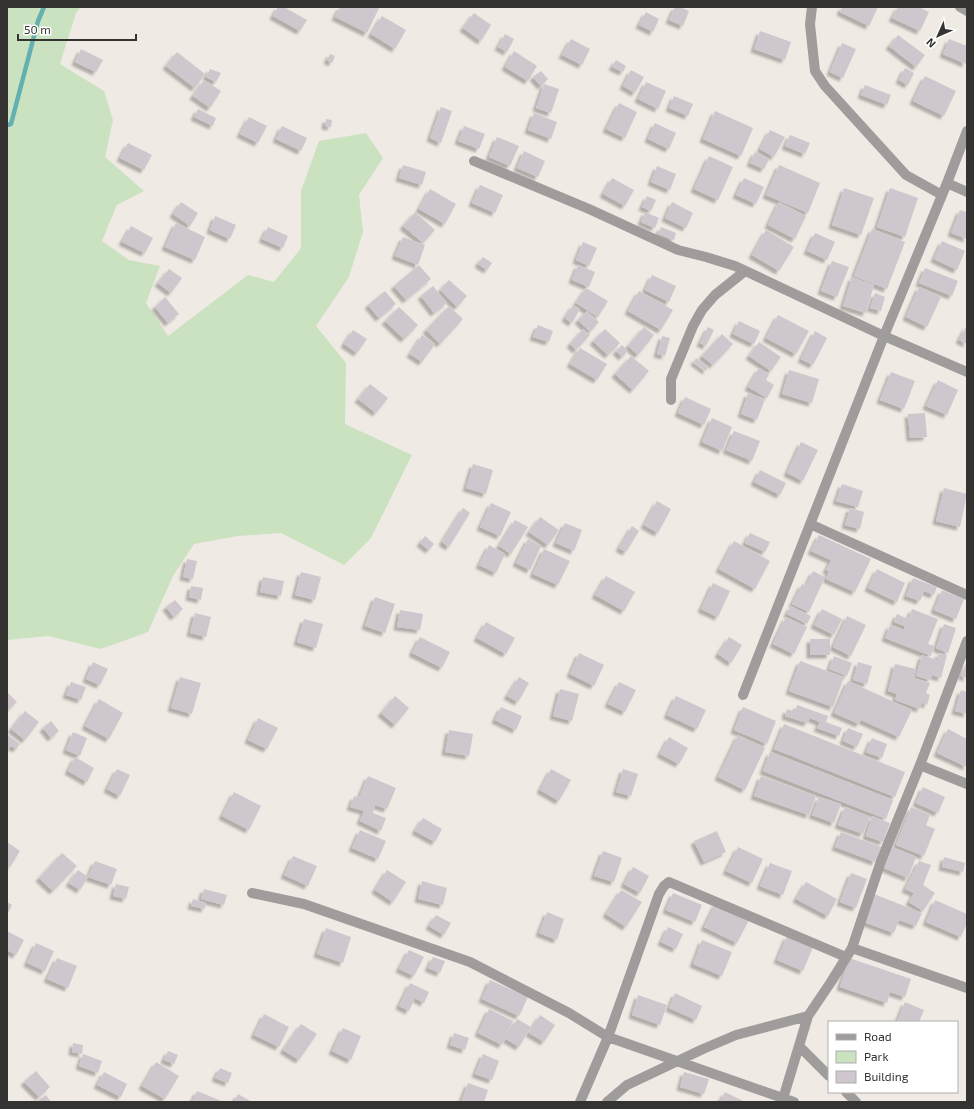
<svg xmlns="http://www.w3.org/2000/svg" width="974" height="1109" font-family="'Exo 2',sans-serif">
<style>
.green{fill:#cbe2c1}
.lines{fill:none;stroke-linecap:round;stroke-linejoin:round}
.stream{stroke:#63b0b1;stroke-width:4.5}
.building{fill:#cec7cd;filter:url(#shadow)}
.minor{stroke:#a09c9c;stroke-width:10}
</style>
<defs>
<filter id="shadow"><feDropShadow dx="-3.5" dy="3.5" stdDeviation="1" flood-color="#0004"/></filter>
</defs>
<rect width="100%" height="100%" fill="#f0eae4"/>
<path class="green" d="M7 7H81L76 13 60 64 104 91 113 120 105 157 144 191 117 205 102 241 129 260 160 266 146 303 168 336 248 275 274 282 301 248V191L319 141 366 133 383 158 359 195 363 232 349 277 316 326 346 363 345 424 412 455 371 538 344 565 281 533 238 536 194 544 173 576 148 632 101 649 48 636 7 640Z"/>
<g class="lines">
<path class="stream" d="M7 125 11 124 38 21 44 7"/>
</g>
<path class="building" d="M278 7H284L307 20 300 31 273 16Z
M340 7H377L379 8 367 33 335 17Z
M675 7H680L689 11 683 26 669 20Z
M842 7H878L869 26 840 12Z
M898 7H919L929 12 920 31 892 18Z
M646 12 659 19 653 32 639 25Z
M474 13 491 25 481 41 463 28Z
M382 16 406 30 395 49 371 34Z
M760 31 791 42 785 60 754 49Z
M505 34 514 39 507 52 498 47Z
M898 35 925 55 916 67 889 46Z
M571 39 590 49 582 65 562 55Z
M949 39 967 46 966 64 943 54Z
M842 43 856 49 843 78 830 72Z
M81 49 103 60 96 72 75 62Z
M514 51 537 66 528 81 505 67Z
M177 52 205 74 195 88 166 66Z
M330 54 335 56 332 63 327 60Z
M616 60 626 66 623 72 612 67Z
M905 68 914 73 908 85 899 80Z
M210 69 221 73 216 82 206 77Z
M631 70 644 77 635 93 623 86Z
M541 71 548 79 541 86 533 77Z
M925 76 956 91 944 116 913 101Z
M204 80 221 91 210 108 193 96Z
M646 82 666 91 658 109 638 99Z
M544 84 559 89 551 113 536 108Z
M865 85 891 95 887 105 861 95Z
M674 96 693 104 688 116 669 108Z
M619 103 637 112 625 138 606 129Z
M441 107 452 111 441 143 430 138Z
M198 109 216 118 213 126 194 117Z
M715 111 753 128 741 156 703 139Z
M534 113 557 122 551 139 528 130Z
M249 117 267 126 258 143 240 134Z
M326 119 332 120 331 127 325 126Z
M655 123 676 133 669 149 648 139Z
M282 126 307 138 301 151 276 139Z
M464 126 485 134 479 149 458 141Z
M770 130 785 137 774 157 760 149Z
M790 135 810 143 805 154 785 146Z
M497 137 519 146 510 166 489 157Z
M128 143 152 155 144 170 120 158Z
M524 151 545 161 538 177 517 168Z
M755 152 769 159 764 169 750 163Z
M709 156 733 167 718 200 694 189Z
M403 165 426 172 422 185 399 178Z
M779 165 820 183 808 213 766 195Z
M657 166 676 174 670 190 651 182Z
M612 178 634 190 625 206 603 194Z
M744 178 764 187 756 204 736 195Z
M480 185 503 195 495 213 472 203Z
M844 188 874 198 861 235 832 225Z
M890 188 918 198 905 237 877 227Z
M430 189 456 204 445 224 419 209Z
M647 196 656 200 651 211 642 207Z
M181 202 198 213 190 226 173 214Z
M672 202 693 213 686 228 665 218Z
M779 202 806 216 795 239 768 225Z
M960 210 967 212V239L951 233Z
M415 212 435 230 423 243 403 226Z
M645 212 659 218 655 228 641 222Z
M215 216 236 225 230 239 210 230Z
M176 223 205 237 195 260 165 247Z
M131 226 153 238 145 253 122 242Z
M268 227 288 236 283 248 262 239Z
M661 227 676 233 674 240 658 234Z
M872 229 905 242 887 289 854 276Z
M766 230 794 247 779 271 752 255Z
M815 233 835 242 827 260 807 251Z
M403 237 425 245 418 265 395 256Z
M942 241 965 251 957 270 934 259Z
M583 242 597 248 589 266 576 260Z
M483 257 492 263 487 270 478 264Z
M832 261 849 267 837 297 821 291Z
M419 265 431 279 406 300 394 286Z
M578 265 595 272 589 287 572 280Z
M925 268 958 281 952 296 919 283Z
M169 269 182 278 171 293 158 283Z
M652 275 676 286 669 302 645 290Z
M852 277 874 285 866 313 843 306Z
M449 280 467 296 457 307 440 290Z
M433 286 447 303 434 313 421 296Z
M919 287 941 297 927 327 906 317Z
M586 288 608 301 598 317 576 303Z
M385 291 396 304 379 318 368 305Z
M639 291 673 310 661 330 628 311Z
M875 293 885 297 881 311 870 308Z
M165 297 179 314 168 323 155 307Z
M573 305 580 309 572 323 565 318Z
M449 306 463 319 440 344 426 330Z
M399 307 418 325 404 339 385 321Z
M587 311 599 322 590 332 578 320Z
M778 315 809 331 796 354 766 338Z
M739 321 760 331 754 344 733 334Z
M538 325 553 331 549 342 533 337Z
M967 325V344L959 340Z
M644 327 654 335 638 355 628 346Z
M708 327 714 330 706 346 700 343Z
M583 329 590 335 576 350 570 344Z
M605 329 620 343 608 355 593 341Z
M353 330 367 339 357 353 344 344Z
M815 331 827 338 813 365 801 359Z
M722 334 733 344 713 365 702 356Z
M422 335 435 344 422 362 410 354Z
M662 336 670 338 665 356 657 354Z
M759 342 781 357 771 371 749 356Z
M622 345 628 351 622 357 616 351Z
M580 348 607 364 597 380 570 364Z
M631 356 649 371 633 390 615 374Z
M696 358 708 367 706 371 694 362Z
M759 368 769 374 766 380 774 385 767 398 748 387Z
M789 370 819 379 812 403 782 394Z
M891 372 915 381 904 409 880 400Z
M938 380 958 390 947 415 926 406Z
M370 384 388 398 376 413 358 399Z
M748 393 765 399 757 420 741 414Z
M685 397 711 409 704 425 678 413Z
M925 413 927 437 910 438 908 414Z
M712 418 732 427 722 451 702 442Z
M734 431 760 441 752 461 726 450Z
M801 442 818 450 803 481 787 473Z
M473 464 493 470 486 494 466 488Z
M760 470 786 483 780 495 754 482Z
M842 484 863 491 858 507 836 501Z
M944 488 967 494 960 527 936 521Z
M657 501 671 509 658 533 644 525Z
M491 503 511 512 500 536 480 527Z
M463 508 470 513 449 547 442 542Z
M850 508 864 512 860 529 845 525Z
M540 517 559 530 548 545 529 532Z
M515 520 528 527 511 554 499 546Z
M565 523 582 530 574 551 556 543Z
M632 526 639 531 626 552 619 548Z
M750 533 770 542 765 552 745 543Z
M819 535 871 559 855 592 826 579 829 571 826 570 831 560 811 551Z
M425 536 434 544 429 550 420 543Z
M528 539 541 546 530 570 516 563Z
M734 541 770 561 755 589 719 569Z
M489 545 505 554 496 573 479 565Z
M544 549 570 561 558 585 533 574Z
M187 559 197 561 193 579 183 577Z
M877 569 905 583 897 602 868 588Z
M813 571 825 577 809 612 792 604 802 584 806 586Z
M301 572 321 577 315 600 295 595Z
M606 576 635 592 624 611 595 595Z
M263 577 284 581 281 596 260 592Z
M913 578 937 587 934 595 924 591 920 601 906 596Z
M713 583 730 591 718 617 701 609Z
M191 586 203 588 201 600 189 597Z
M942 590 964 599 956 619 934 610Z
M375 597 395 604 385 633 365 626Z
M175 600 183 609 174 617 166 607Z
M791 606 811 616 807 624 787 614Z
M822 609 842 619 834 635 814 625Z
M912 609 938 619 928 644 934 646 931 656 885 638 890 625 904 630 905 626 894 622 897 614 908 619Z
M400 610 423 614 420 630 397 627Z
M195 613 211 617 206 637 190 633Z
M847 616 866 625 851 656 833 647Z
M786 617 807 627 794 654 773 644Z
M304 619 323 624 316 648 297 642Z
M486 622 515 638 506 654 477 638Z
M944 624 956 628 948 653 936 648Z
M420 637 450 652 442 668 412 653Z
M729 637 742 645 731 663 718 654Z
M810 639H830V655H810Z
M579 653 604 665 594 686 570 674Z
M939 653 947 655 941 678 932 675 930 680 916 676 922 655 937 660Z
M834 656 852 663 847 676 829 669Z
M800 661 844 677 833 707 789 691Z
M967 661V678L961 676Z
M93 662 108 669 100 685 86 679Z
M858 662 872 666 867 684 853 680Z
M895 664 916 669 914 678 930 683 926 693 930 695 927 705 922 703 920 709 895 700 897 694 888 691Z
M180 677 201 683 192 714 171 708Z
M519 677 529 683 518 702 507 696Z
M848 681 912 710 899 737 861 720 859 724 834 713Z
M71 682 86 687 81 700 66 695Z
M619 682 636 690 625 712 608 704Z
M560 689 579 694 572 721 553 716Z
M961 690 967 692V714L955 711Z
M8 693 17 702 7 711V694Z
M395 696 409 708 395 725 381 713Z
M676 696 706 710 697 729 667 715Z
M99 699 123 713 109 739 85 726Z
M797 705 828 716 826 722 842 728 839 736 817 728 820 722 810 718 807 723 785 716 787 709 795 712Z
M501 707 522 716 516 730 495 720Z
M743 707 776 721 767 744 734 730Z
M25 711 39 722 25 740 11 729Z
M258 718 278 728 267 749 248 740Z
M51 721 59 731 51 738 43 728Z
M784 724 905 772 895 797 774 749Z
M848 728 863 734 857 747 843 741Z
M948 729 967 739V767L937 753Z
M449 730 473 734 469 756 445 752Z
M73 732 87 738 80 756 66 750Z
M7 734 20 744 16 749 11 746 7 751Z
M738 735 765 748 745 790 718 777Z
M669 737 688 748 679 764 660 754Z
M872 738 887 744 882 758 866 752Z
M770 752 893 800 886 819 763 771Z
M75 757 94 768 87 782 68 771Z
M117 769 130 775 120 796 107 789Z
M551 769 571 780 559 801 540 790Z
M623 769 638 774 631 796 616 792Z
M368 776 396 788 387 809 375 805 373 813 386 818 381 831 360 821 364 811 350 807 354 796 359 798Z
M761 776 816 796 809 815 754 796Z
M923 787 945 797 938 813 916 803Z
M234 792 261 806 249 830 222 816Z
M819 797 841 804 834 823 812 815Z
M845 807 870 817 863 834 838 825Z
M911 807 930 815 926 825 935 829 924 856 896 845Z
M872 816 890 823 883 842 866 836Z
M423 818 442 829 435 842 415 831Z
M360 830 386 841 378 859 352 848Z
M717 831 726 852 704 862 694 841Z
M841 832 881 847 875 862 835 847Z
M7 842 20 851 10 867 7 865Z
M738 847 763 859 752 883 726 871Z
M892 847 916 857 908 878 884 868Z
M603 851 622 858 614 882 594 876Z
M62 853 77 866 53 891 39 878Z
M293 856 317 866 308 886 284 875Z
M944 857 965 863 963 872 942 867Z
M95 861 117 869 111 885 88 877Z
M919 861 931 865 923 885 935 893 923 911 909 902 914 893 905 889Z
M770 863 792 871 783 895 760 886Z
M633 867 649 876 640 893 624 884Z
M78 870 88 877 80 890 69 883Z
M387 870 406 882 393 902 375 890Z
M851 873 867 879 856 908 840 902Z
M422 881 447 888 443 905 418 899Z
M806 882 837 899 828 916 796 899Z
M116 884 129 887 126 899 113 896Z
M204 889 227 895 224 905 201 899Z
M621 890 642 902 626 927 606 914Z
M673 893 702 905 695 922 666 910Z
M874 894 922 913 916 926 899 920 894 933 864 922Z
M193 899 206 903 205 909 191 906Z
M935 900 967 914V923L961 937 926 922Z
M7 902 12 905 7 915Z
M716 903 749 920 737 943 704 927Z
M547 912 564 919 557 940 539 933Z
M436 915 451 923 444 935 429 926Z
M668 927 683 934 676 949 661 942Z
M326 928 351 937 343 963 317 954Z
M7 931 24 940 16 955 7 950Z
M787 936 813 947 803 971 777 960Z
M702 940 732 952 722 976 693 964Z
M36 943 54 951 45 971 27 963Z
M409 950 424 957 414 976 399 969Z
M433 957 445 961 440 973 428 968Z
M57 958 77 966 68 988 47 979Z
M849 958 911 979 905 997 890 992 887 1003 840 987Z
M490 980 528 997 519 1016 482 999Z
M410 983 429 992 424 1003 415 998 409 1011 399 1006Z
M675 993 702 1006 696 1020 669 1008Z
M638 995 667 1005 660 1025 632 1015Z
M905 1002 924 1010 919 1022H897Z
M489 1009 513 1021 502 1045 478 1033Z
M264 1014 289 1027 279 1047 254 1035Z
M540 1015 555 1025 544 1042 529 1033Z
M517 1019 531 1027 519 1047 506 1039Z
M301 1024 317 1034 299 1060 283 1050Z
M343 1028 361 1036 351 1060 332 1051Z
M454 1033 469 1038 465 1050 450 1045Z
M73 1043 83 1045 82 1054 72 1052Z
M168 1051 178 1055 174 1064 164 1060Z
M83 1054 102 1061 98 1073 79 1066Z
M483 1054 499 1061 492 1080 475 1074Z
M156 1062 179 1076 165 1099 142 1086Z
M220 1068 232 1073 228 1083 215 1078Z
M36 1071 50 1087 39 1097 24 1082Z
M104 1072 127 1084 121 1097 97 1085Z
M684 1072 709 1079 704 1094 680 1087Z
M468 1083 488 1090 484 1102H461Z
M197 1091 224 1102H192Z
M725 1092 745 1102H720Z
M238 1094 252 1102H234Z
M46 1095 51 1102H36Z"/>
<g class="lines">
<path class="minor" d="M812 7 810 24 815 71 825 86 906 175 942 195
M960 7 967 11
M474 161 589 209 678 250 706 257 735 266 884 336 967 372
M947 183 967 192
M671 400V379L693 326 702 310 715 295 745 271
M810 524 967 595
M743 695 884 336 947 183 967 131
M920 765 967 784
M252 893 304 904 470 962 569 1013 608 1037 794 1102
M852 948 967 988
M799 1046 829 1076
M846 1092 856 1102
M580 1102 608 1037 659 894 664 886 669 882 846 957
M607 1102 627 1085 703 1049 736 1035 808 1016
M782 1102 808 1016 831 982 852 948 881 861 920 765 967 641"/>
</g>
<rect width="974" height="1109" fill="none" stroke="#353331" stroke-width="16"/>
<rect x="828" y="1021" width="130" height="72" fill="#ffffff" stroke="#aeadad"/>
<rect x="836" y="1034" width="20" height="6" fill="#a09c9c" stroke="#aeadad"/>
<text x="864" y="1041" font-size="12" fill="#353331">Road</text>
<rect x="836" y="1051" width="20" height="12" fill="#cbe2c1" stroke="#aeadad"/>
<text x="864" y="1061" font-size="12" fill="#353331">Park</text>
<rect x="836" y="1071" width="20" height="12" fill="#cec7cd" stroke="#aeadad"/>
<text x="864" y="1081" font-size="12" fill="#353331">Building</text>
<g transform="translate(938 36) rotate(225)" stroke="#ffffff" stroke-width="3" paint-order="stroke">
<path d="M0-3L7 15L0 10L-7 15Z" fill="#353331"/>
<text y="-6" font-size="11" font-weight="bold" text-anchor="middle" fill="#353331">N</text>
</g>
<path d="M18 34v6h118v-6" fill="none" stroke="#353331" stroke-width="2"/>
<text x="24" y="34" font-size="12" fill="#353331" stroke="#ffffff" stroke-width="3" paint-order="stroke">50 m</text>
</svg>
